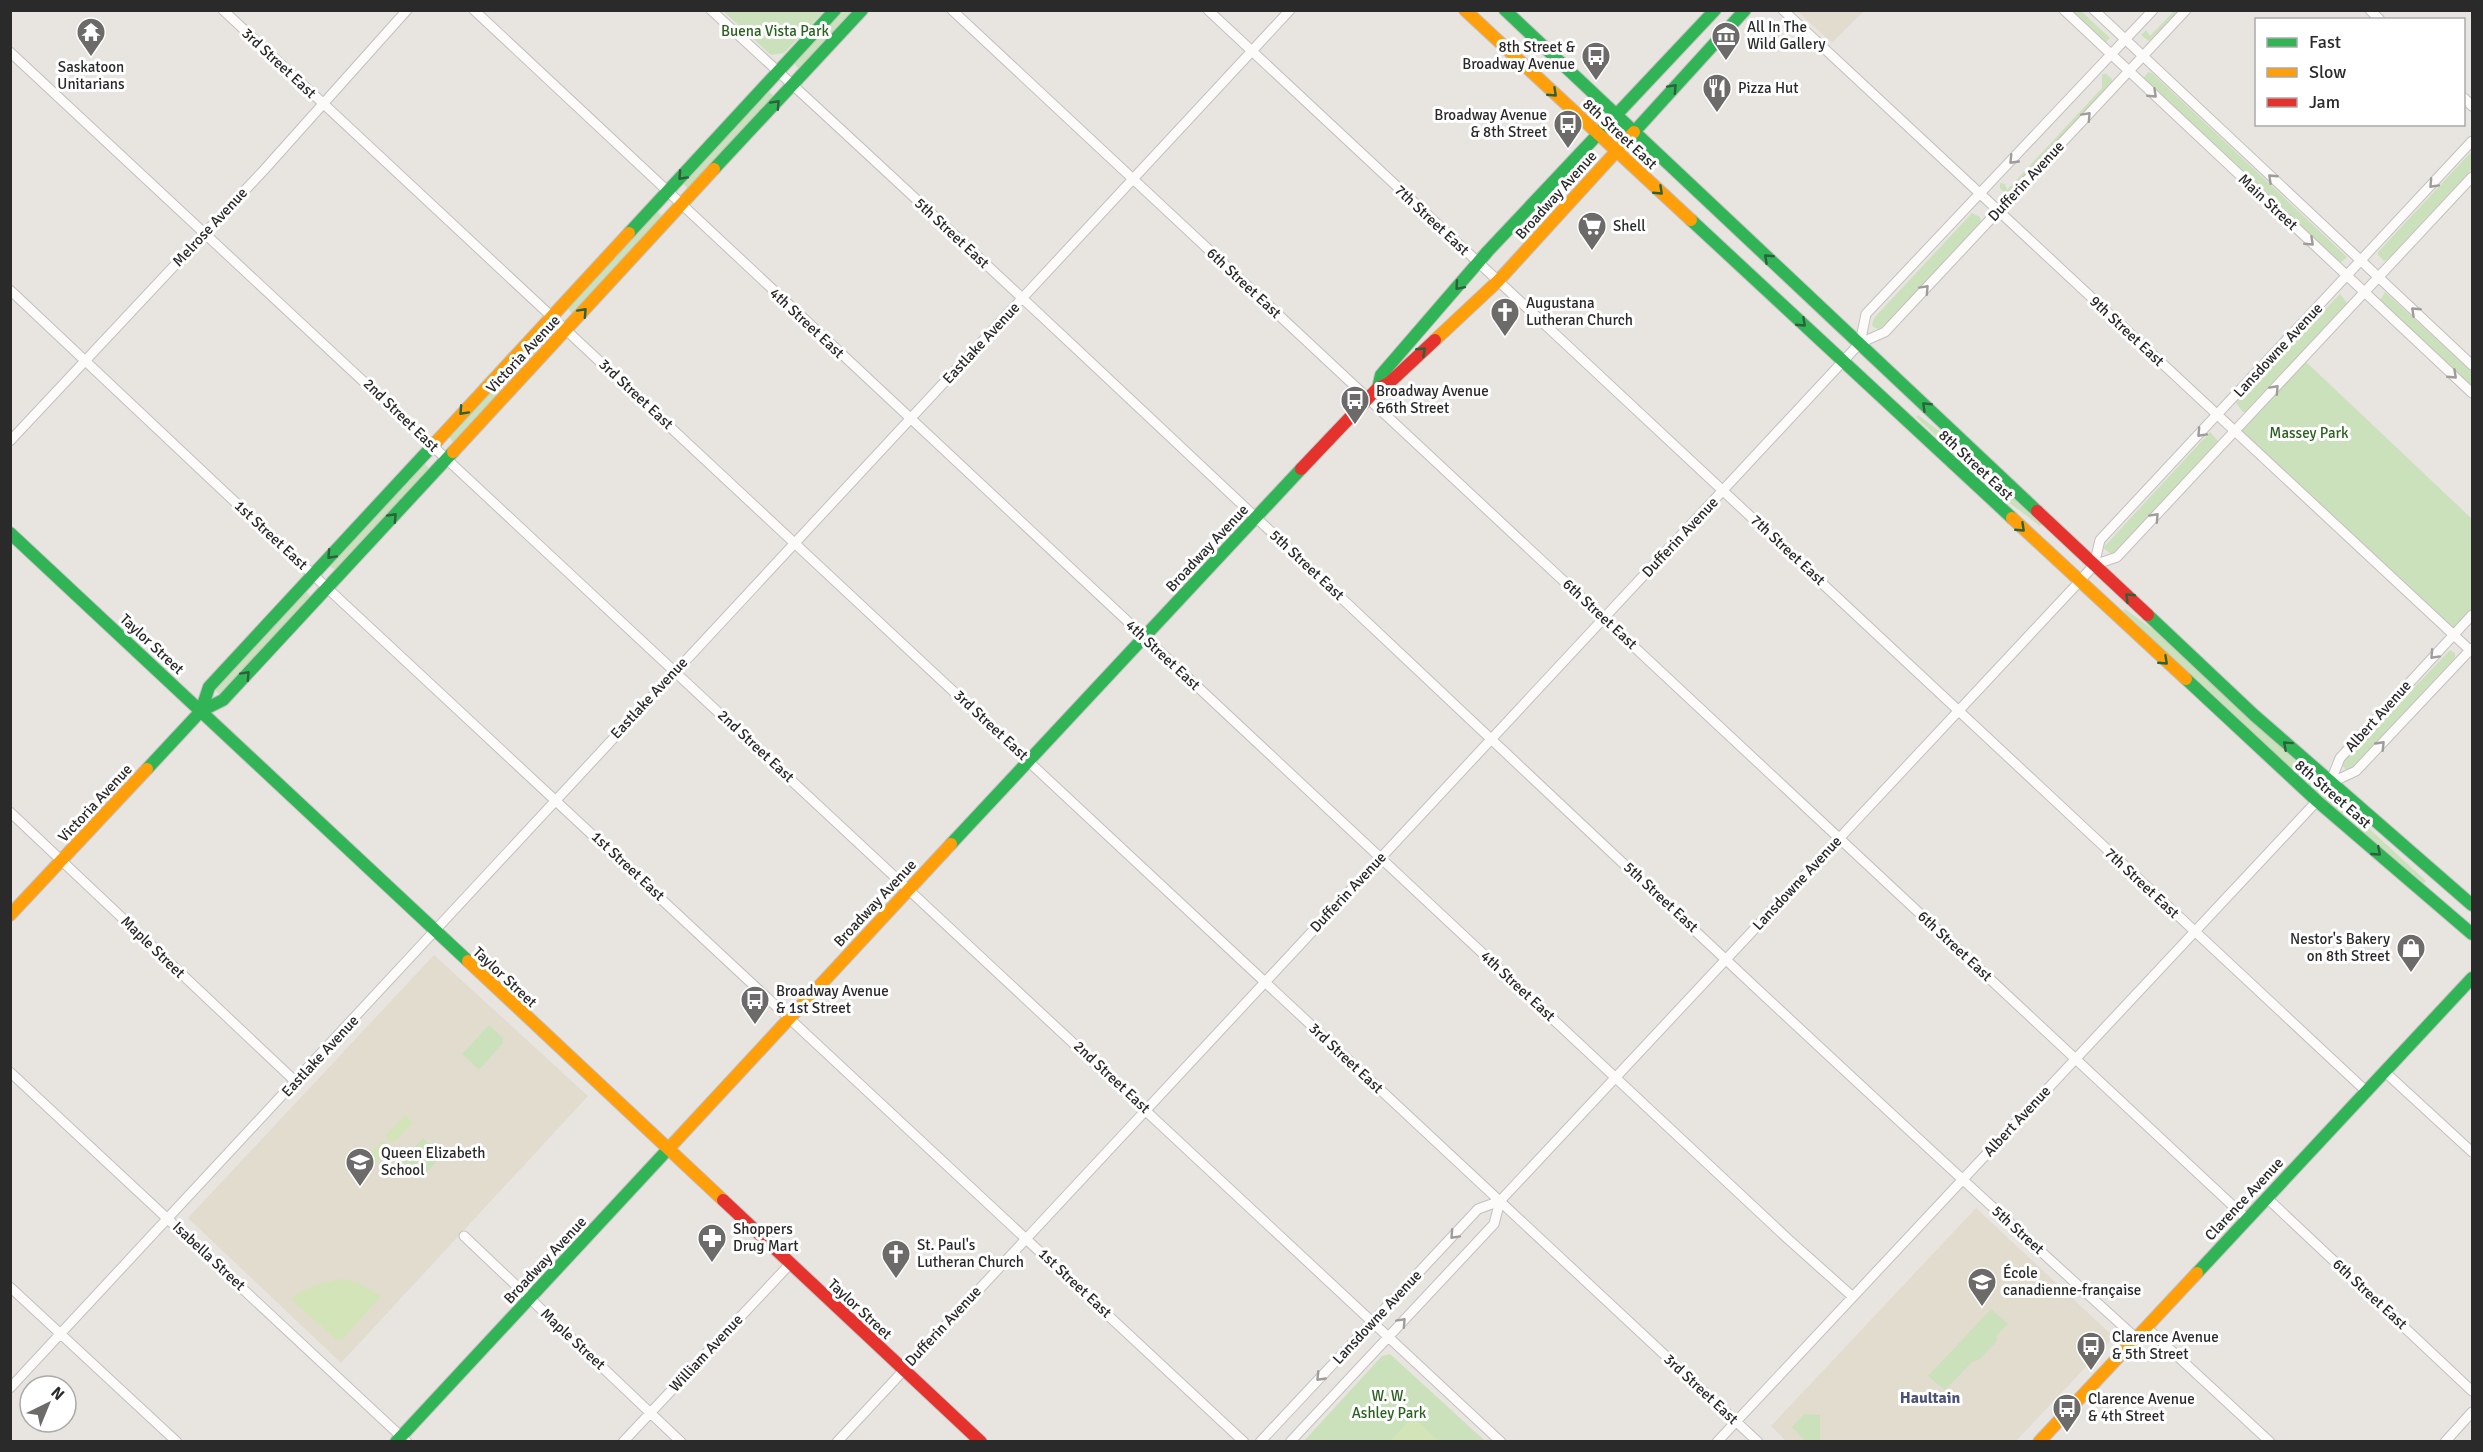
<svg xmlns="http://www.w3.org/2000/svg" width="2483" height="1452" font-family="Signika,sans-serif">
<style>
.education{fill:#e2dccf}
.green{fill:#cae1bb}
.pitch{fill:#d3e4b9}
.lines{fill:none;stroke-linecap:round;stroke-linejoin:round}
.street-casing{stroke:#c2c0c1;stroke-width:11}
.fast-casing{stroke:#c2c0c1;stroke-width:14}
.slow-casing{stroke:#c2c0c1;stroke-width:14}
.jam-casing{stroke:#c2c0c1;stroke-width:14}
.street{stroke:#fcfbfa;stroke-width:9}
.fast{stroke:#30b455;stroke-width:12}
.slow{stroke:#ff9f0a;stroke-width:12}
.jam{stroke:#e5322d;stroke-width:12}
.oneway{stroke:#2c613b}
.oneway2{stroke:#9e9d9c}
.labels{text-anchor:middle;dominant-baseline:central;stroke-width:6;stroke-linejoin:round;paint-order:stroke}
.poi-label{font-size:15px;fill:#2a2a2a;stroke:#fff;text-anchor:start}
.park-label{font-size:15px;fill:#2b611f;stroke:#fff}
.street-label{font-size:15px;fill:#2a2a2a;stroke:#fff}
.neighbourhood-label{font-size:16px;font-weight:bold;fill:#4d5377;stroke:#fff}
</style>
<rect width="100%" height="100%" fill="#e8e4e0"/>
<path class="education" d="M1797 11H1864L1832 43Z
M434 955 588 1096 341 1363 188 1218Z
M1976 1208 2114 1337 2016 1441H1786L1771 1426Z"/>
<path class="green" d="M723 11H824L784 53 771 55Z
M842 11H855L799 70 794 63Z
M2072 11H2081L2110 38 2106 42Z
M2174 11H2178L2149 41 2141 35 2146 30 2150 36Z
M2148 72 2152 73 2347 257 2340 263 2143 79Z
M2102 74H2106L2112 79V83L2012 189 2005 193 2000 188V183L2005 184 2007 190 2102 88Z
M768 91 775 97 688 189 683 183Z
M2472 151V169L2387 260 2384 261 2378 255V252Z
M657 211 663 217 572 314 567 307Z
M1972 213 1980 217 1981 222 1885 325 1879 329 1873 327 1872 324 1875 317Z
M2385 292 2472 372V388L2380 301Z
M2340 294 2347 303 2246 412H2243L2236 403Z
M544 334 549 341 453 442 448 436Z
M2303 359 2472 519V615L2454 634 2234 432Z
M1918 415 1950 439 2041 524 2040 526 1999 495 1916 417Z
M2210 432 2219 442 2113 555 2103 548Z
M424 463 430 469 336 570 329 566Z
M306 591 311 597 219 694 214 689Z
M2125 609 2155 631 2426 881 2424 883 2350 823 2123 611Z
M2450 650 2455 653V658L2350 770 2345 769 2342 765 2346 759Z
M489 1025 503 1038V1043L479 1070 462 1054Z
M423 1138 442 1156 421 1178 402 1161Z
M1991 1309 2008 1324 1996 1336 1997 1341 1979 1360 1973 1361 1945 1390 1928 1376Z
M1390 1354 1485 1441 1303 1442 1382 1356Z
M1804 1414 1820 1415V1441H1805L1792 1427Z"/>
<path class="pitch" d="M405 1115 413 1123 393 1144 385 1136Z
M382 1141 390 1148 371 1168 363 1161Z
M342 1279 359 1283 381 1296 342 1340H337L290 1299C306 1287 322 1282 342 1279Z
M1413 1417 1439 1441H1390Z"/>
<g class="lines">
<g class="street-casing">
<path id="street" d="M223 10 1758 1442
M474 10 1788 1239 1853 1297
M711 10C1190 448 1655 902 2136 1338
M952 10 2247 1219
M1208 10 2367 1092
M1783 10 2472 652
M2064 10 2472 393
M2094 10 2472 365
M2370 10 2380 20
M10 52 1501 1442
M2464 98 2472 106
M10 290 251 517 1244 1442
M1860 343 1866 314 2153 10
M10 441 264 170 407 10
M2094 565 2117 557 2472 177
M2330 783 2340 758 2472 615
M2330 783 2356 771 2472 648
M10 812 296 1082
M10 1072 407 1442
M2385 1072 2472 1152
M2267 1198 2472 1391
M464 1236 681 1442
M10 1287 177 1442
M2146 1327 2270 1442
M10 1388 1290 10
M623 1442 790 1264
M837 1442 1860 343 1885 332 2186 10
M1260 1442 1478 1209 1500 1201 2079 582 2094 565 2100 540 2472 141
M1290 1442 1494 1224 1500 1201
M1717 1442 2317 801
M2445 1442 2472 1412"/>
</g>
<g class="fast-casing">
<path id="fast" d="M1505 10 2037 511
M1634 132 1745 10
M714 169 862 10
M1691 220 2012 518
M629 233 835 10
M1378 388 1381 375 1488 251 1715 10
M10 533 468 961
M2148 615 2254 715 2472 905
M2186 679 2317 801 2472 934
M201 711 209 687 437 441
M147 769 201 711 223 700 453 452
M951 844 1301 469
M2197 1273 2472 978
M396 1442 671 1146"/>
</g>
<g class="slow-casing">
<path id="slow" d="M1465 10 1691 220
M1435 340 1498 281 1634 132
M437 441 629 233
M453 452 714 169
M2012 518 2186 679
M10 915 147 769
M468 961 723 1200
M671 1146 951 844
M2039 1442 2197 1273"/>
</g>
<g class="jam-casing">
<path id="jam" d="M1301 469 1378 388 1389 383 1435 340
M2037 511 2148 615
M723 1200 981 1442"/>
</g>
<use href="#street" class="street"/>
<use href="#fast" class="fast"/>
<use href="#slow" class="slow"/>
<use href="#jam" class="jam"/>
</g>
<defs><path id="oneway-chevron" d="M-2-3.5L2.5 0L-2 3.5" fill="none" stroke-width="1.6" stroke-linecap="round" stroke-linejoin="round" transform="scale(1.5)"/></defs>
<g class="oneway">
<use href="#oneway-chevron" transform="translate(1673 88) rotate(-47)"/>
<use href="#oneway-chevron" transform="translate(1553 93) rotate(43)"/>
<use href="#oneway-chevron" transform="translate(776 104) rotate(-47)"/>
<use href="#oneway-chevron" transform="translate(682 176) rotate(133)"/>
<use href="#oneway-chevron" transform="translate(1659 191) rotate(43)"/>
<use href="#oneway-chevron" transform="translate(1768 258) rotate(-137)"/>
<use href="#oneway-chevron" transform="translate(1459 286) rotate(131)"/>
<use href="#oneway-chevron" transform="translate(583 312) rotate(-47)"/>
<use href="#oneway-chevron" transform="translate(1802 323) rotate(43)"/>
<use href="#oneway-chevron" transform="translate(1422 351) rotate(-43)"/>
<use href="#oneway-chevron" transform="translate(1926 406) rotate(-136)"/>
<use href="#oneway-chevron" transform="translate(463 411) rotate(133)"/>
<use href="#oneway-chevron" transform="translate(393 517) rotate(-47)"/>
<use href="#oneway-chevron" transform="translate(2021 528) rotate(43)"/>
<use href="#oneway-chevron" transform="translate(331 555) rotate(133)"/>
<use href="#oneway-chevron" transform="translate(2129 597) rotate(-136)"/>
<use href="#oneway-chevron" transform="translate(2164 661) rotate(43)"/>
<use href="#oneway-chevron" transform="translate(246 675) rotate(-47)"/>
<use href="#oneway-chevron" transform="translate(2287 745) rotate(-138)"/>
<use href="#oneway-chevron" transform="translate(2377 852) rotate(41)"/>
</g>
<g class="oneway2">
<use href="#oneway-chevron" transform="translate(2153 94) rotate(43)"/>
<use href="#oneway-chevron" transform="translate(2087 116) rotate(-47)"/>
<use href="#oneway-chevron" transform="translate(2013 160) rotate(134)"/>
<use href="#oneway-chevron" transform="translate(2272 178) rotate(-137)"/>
<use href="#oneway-chevron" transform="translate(2433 184) rotate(133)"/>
<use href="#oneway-chevron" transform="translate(2310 242) rotate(43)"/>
<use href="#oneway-chevron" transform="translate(1925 289) rotate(-47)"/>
<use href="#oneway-chevron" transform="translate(2415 311) rotate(-137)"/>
<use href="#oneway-chevron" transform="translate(2453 375) rotate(43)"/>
<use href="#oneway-chevron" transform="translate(2275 389) rotate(-47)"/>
<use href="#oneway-chevron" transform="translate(2201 433) rotate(133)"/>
<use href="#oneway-chevron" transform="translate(2155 517) rotate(-47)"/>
<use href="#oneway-chevron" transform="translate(2434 655) rotate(133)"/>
<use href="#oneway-chevron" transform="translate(2381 745) rotate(-46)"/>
<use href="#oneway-chevron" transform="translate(1454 1235) rotate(133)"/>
<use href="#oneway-chevron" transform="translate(1402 1322) rotate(-47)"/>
<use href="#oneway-chevron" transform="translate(1320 1377) rotate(134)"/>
</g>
<defs>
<g id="temple-pin" transform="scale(1.5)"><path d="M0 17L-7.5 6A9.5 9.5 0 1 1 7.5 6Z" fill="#6c6b6a" stroke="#fff"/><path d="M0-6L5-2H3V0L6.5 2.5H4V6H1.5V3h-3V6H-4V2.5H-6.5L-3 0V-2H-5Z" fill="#fff"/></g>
<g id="museum-pin" transform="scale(1.5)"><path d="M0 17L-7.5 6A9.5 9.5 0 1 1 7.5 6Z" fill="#6c6b6a" stroke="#fff"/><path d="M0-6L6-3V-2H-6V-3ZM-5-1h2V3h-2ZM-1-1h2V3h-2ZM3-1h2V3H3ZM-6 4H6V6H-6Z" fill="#fff"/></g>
<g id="bus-pin" transform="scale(1.5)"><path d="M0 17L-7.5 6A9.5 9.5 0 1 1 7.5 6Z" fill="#6c6b6a" stroke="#fff"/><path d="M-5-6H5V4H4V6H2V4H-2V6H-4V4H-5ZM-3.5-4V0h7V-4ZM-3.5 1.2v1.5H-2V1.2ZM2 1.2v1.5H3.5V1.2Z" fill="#fff"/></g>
<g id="restaurant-pin" transform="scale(1.5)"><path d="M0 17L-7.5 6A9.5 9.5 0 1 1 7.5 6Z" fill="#6c6b6a" stroke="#fff"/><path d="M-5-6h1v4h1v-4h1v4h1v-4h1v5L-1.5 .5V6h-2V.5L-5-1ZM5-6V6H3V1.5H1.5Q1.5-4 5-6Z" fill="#fff"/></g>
<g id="supermarket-pin" transform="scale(1.5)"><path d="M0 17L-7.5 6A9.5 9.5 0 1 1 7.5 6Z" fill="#6c6b6a" stroke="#fff"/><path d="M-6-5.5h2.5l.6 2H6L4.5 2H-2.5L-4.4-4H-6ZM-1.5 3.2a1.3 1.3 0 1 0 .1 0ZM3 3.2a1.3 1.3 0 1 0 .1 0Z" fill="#fff"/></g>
<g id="church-pin" transform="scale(1.5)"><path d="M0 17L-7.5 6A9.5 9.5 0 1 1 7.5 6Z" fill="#6c6b6a" stroke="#fff"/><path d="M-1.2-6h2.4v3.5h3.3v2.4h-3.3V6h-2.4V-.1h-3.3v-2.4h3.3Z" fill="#fff"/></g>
<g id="shop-pin" transform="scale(1.5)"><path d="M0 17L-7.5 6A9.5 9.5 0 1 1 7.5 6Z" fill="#6c6b6a" stroke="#fff"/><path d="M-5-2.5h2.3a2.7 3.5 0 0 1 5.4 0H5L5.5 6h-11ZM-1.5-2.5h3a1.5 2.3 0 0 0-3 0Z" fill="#fff"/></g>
<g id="school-pin" transform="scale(1.5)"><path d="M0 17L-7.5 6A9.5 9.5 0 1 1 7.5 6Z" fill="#6c6b6a" stroke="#fff"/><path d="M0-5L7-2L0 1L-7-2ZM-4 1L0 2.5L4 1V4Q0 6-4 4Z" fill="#fff"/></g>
<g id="pharmacy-pin" transform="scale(1.5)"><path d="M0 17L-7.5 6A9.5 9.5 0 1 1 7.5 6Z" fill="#6c6b6a" stroke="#fff"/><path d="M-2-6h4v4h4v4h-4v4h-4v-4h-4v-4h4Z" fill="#fff"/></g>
</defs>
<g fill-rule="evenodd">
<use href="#temple-pin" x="91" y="32"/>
<use href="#museum-pin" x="1726" y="36"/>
<use href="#bus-pin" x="1596" y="56"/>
<use href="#restaurant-pin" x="1717" y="88"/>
<use href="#bus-pin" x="1568" y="124"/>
<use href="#supermarket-pin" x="1592" y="226"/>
<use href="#church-pin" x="1505" y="312"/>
<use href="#bus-pin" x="1355" y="400"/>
<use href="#shop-pin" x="2411" y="948"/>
<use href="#bus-pin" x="755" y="1000"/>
<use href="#school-pin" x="360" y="1162"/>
<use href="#pharmacy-pin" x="712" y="1238"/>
<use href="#church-pin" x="896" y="1254"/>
<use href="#school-pin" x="1982" y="1282"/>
<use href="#bus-pin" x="2091" y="1346"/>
<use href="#bus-pin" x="2067" y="1408"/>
</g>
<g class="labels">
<g class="poi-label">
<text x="1747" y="27">All In The<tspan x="1747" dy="17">Wild Gallery</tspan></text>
<text x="1575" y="47" text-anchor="end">8th Street &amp;<tspan x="1575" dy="17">Broadway Avenue</tspan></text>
<text x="91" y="67" text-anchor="middle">Saskatoon<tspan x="91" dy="17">Unitarians</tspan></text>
<text x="1738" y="88">Pizza Hut</text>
<text x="1547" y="115" text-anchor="end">Broadway Avenue<tspan x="1547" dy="17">&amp; 8th Street</tspan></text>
<text x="1613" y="226">Shell</text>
<text x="1526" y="303">Augustana<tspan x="1526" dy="17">Lutheran Church</tspan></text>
<text x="1376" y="391">Broadway Avenue<tspan x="1376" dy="17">&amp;6th Street</tspan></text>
<text x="2390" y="939" text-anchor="end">Nestor's Bakery<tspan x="2390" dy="17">on 8th Street</tspan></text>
<text x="776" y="991">Broadway Avenue<tspan x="776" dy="17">&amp; 1st Street</tspan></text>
<text x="381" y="1153">Queen Elizabeth<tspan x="381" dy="17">School</tspan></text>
<text x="733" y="1229">Shoppers<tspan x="733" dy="17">Drug Mart</tspan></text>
<text x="917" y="1245">St. Paul's<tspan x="917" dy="17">Lutheran Church</tspan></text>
<text x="2003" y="1273">École<tspan x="2003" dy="17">canadienne-française</tspan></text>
<text x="2112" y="1337">Clarence Avenue<tspan x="2112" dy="17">&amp; 5th Street</tspan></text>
<text x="2088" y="1399">Clarence Avenue<tspan x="2088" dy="17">&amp; 4th Street</tspan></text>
</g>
<g class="park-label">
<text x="775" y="31">Buena Vista Park</text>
<text x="2309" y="433">Massey Park</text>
<text x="1389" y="1396">W. W.<tspan x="1389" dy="17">Ashley Park</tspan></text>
</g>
<g class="street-label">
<text transform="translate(279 63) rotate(43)">3rd Street East</text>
<text transform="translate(1620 134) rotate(43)">8th Street East</text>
<text transform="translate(2026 181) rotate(-47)">Dufferin Avenue</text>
<text transform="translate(1556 195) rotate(-48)">Broadway Avenue</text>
<text transform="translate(2268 202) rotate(43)">Main Street</text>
<text transform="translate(1432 220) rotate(43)">7th Street East</text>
<text transform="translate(210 227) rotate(-47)">Melrose Avenue</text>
<text transform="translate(952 233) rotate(43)">5th Street East</text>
<text transform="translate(1244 283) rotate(43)">6th Street East</text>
<text transform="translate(807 323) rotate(43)">4th Street East</text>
<text transform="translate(2127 331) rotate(43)">9th Street East</text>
<text transform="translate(981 343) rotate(-47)">Eastlake Avenue</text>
<text transform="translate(2278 350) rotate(-47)">Lansdowne Avenue</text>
<text transform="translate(523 354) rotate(-47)">Victoria Avenue</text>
<text transform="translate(636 394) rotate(43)">3rd Street East</text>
<text transform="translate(401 415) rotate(44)">2nd Street East</text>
<text transform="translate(1976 465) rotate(43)">8th Street East</text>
<text transform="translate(271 535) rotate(43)">1st Street East</text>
<text transform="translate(1680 537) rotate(-47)">Dufferin Avenue</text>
<text transform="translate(1207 548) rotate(-47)">Broadway Avenue</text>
<text transform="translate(1788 550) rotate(43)">7th Street East</text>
<text transform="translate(1307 565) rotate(43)">5th Street East</text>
<text transform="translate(1600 614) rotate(43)">6th Street East</text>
<text transform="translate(152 644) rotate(43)">Taylor Street</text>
<text transform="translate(1163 655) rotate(43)">4th Street East</text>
<text transform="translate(649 698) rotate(-47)">Eastlake Avenue</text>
<text transform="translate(2378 716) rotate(-48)">Albert Avenue</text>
<text transform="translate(991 725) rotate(43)">3rd Street East</text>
<text transform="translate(756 746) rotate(43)">2nd Street East</text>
<text transform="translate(2333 794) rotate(41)">8th Street East</text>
<text transform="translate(95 803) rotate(-47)">Victoria Avenue</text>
<text transform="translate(628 866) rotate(43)">1st Street East</text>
<text transform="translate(1797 883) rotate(-47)">Lansdowne Avenue</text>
<text transform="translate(2142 883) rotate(43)">7th Street East</text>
<text transform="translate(1348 892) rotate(-47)">Dufferin Avenue</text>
<text transform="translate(1661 897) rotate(43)">5th Street East</text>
<text transform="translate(875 903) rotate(-47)">Broadway Avenue</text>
<text transform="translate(1955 946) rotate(43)">6th Street East</text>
<text transform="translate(153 947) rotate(44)">Maple Street</text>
<text transform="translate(505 977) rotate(43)">Taylor Street</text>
<text transform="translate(1518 986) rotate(43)">4th Street East</text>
<text transform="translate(320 1056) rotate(-47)">Eastlake Avenue</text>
<text transform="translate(1346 1058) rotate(43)">3rd Street East</text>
<text transform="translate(1112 1077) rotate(43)">2nd Street East</text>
<text transform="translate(2017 1121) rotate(-47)">Albert Avenue</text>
<text transform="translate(2244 1199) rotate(-47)">Clarence Avenue</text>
<text transform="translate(2018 1230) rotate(42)">5th Street</text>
<text transform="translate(209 1256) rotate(43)">Isabella Street</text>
<text transform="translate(545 1260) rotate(-47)">Broadway Avenue</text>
<text transform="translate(1075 1283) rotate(43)">1st Street East</text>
<text transform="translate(2370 1294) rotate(43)">6th Street East</text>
<text transform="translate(860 1309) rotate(43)">Taylor Street</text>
<text transform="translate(1377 1317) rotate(-47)">Lansdowne Avenue</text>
<text transform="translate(943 1326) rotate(-47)">Dufferin Avenue</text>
<text transform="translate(573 1339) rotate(43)">Maple Street</text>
<text transform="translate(706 1353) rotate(-47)">William Avenue</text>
<text transform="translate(1701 1389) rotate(43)">3rd Street East</text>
</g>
<g class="neighbourhood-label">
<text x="1930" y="1398">Haultain</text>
</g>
</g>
<rect width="2483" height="1452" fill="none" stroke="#2a2a2a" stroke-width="24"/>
<rect x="2255" y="18" width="210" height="108" fill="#ffffff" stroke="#aaaaaa" stroke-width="1.5"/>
<rect x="2267" y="38" width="30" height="9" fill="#30b455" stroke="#aaaaaa" stroke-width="1.5"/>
<text x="2309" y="48" font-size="18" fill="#2a2a2a">Fast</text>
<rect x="2267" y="68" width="30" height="9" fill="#ff9f0a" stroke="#aaaaaa" stroke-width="1.5"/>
<text x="2309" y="78" font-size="18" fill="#2a2a2a">Slow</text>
<rect x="2267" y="98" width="30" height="9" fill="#e5322d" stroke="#aaaaaa" stroke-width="1.5"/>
<text x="2309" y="108" font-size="18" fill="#2a2a2a">Jam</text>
<g transform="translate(48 1404) rotate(43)"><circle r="28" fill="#ffffff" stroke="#aaaaaa" stroke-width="1.5"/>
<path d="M0-4.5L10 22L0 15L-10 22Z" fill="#6c6b6a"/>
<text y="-9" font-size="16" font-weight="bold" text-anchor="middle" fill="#2a2a2a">N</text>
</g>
</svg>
